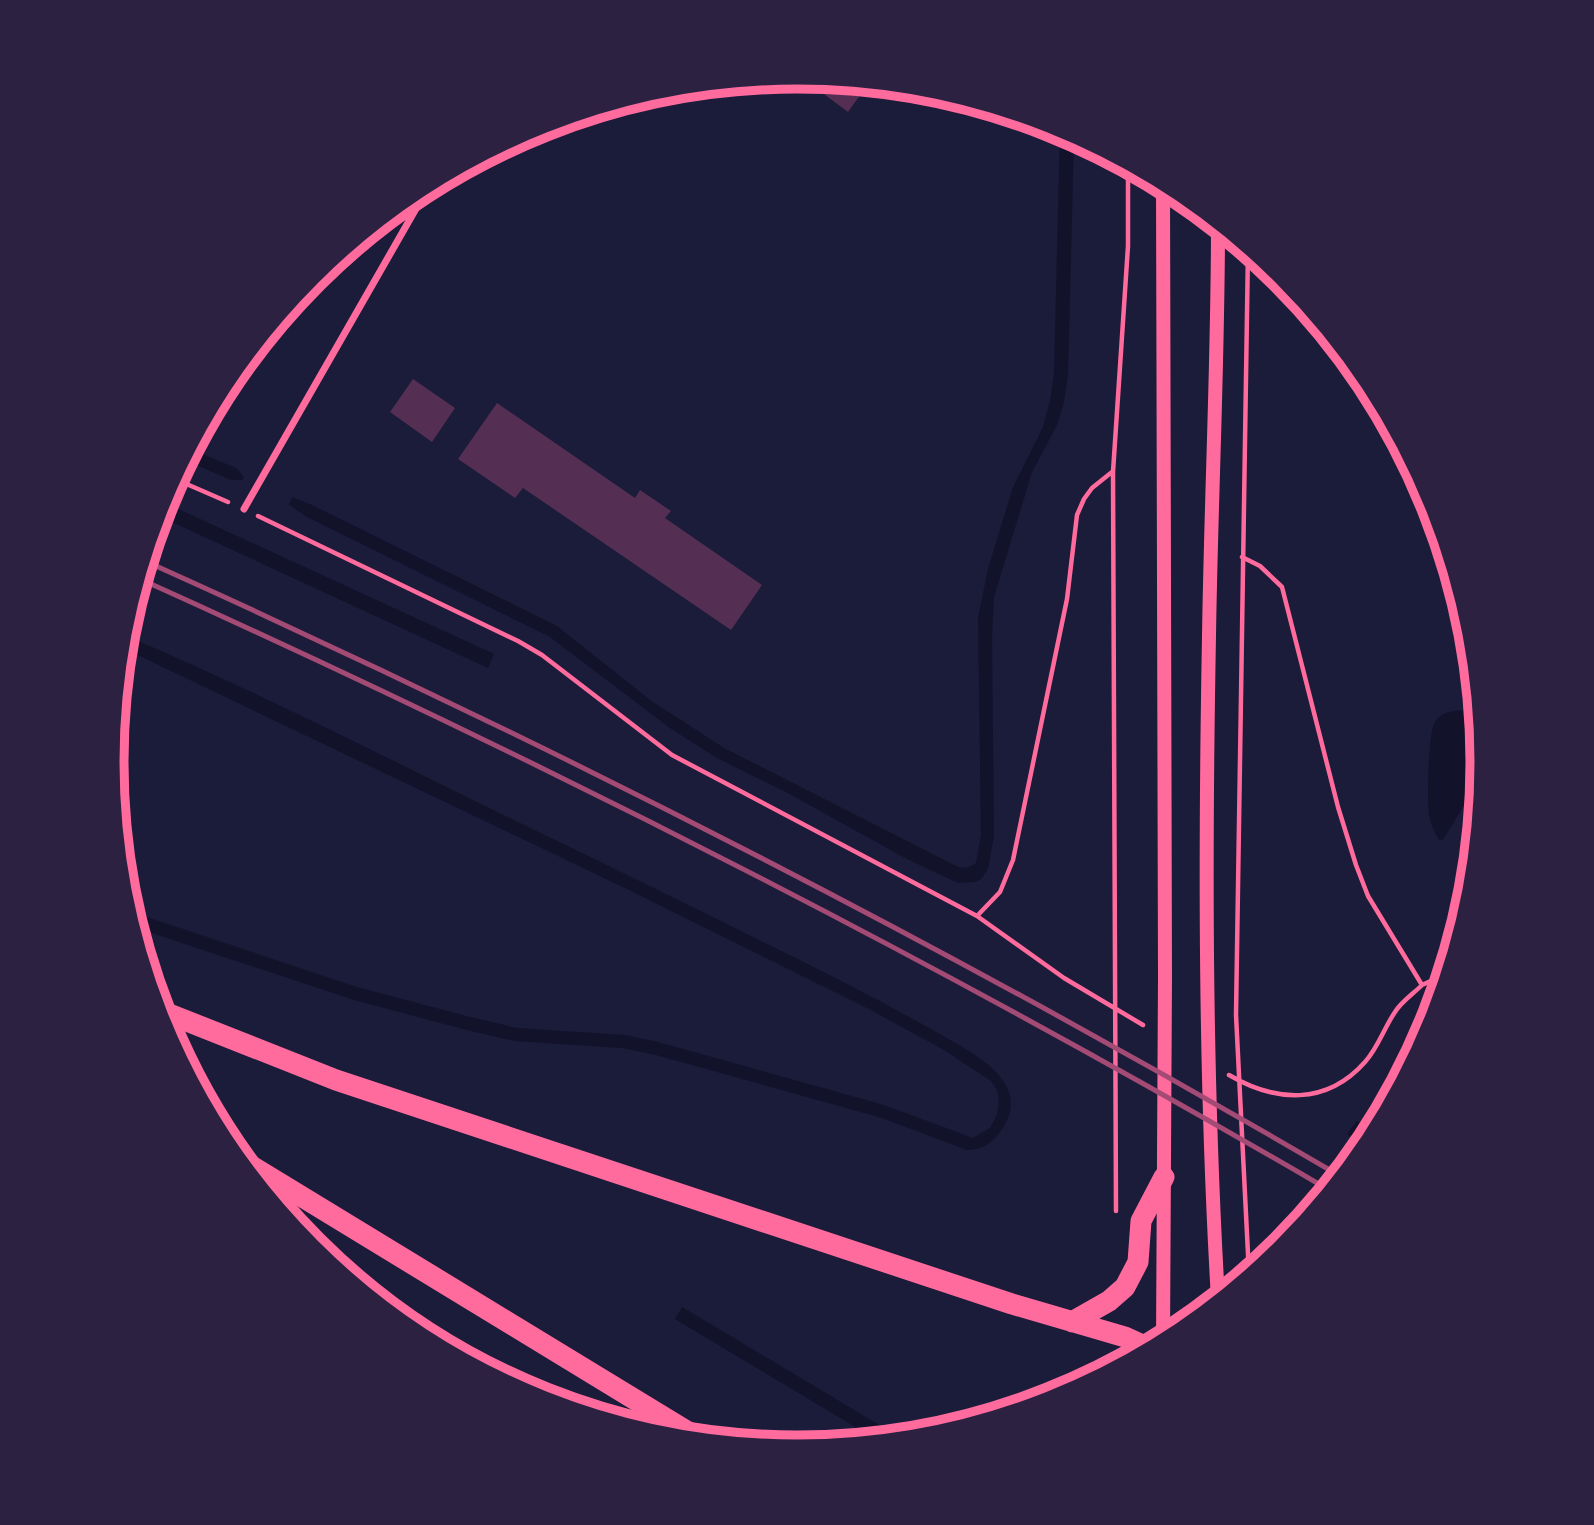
<svg xmlns="http://www.w3.org/2000/svg" width="1594" height="1525" font-family="Lato,sans-serif">
<style>
.water{fill:#12122b}
.building{fill:#542f53}
.lines{fill:none;stroke-linecap:round;stroke-linejoin:round}
.path{stroke:#ff6b9d;stroke-width:4.5}
.minor{stroke:#ff6b9d;stroke-width:7}
.secondary{stroke:#ff6b9d;stroke-width:14}
.motorway{stroke:#ff6b9d;stroke-width:21}
.rail{stroke:#a44b75;stroke-width:5}
.rim{fill:none;stroke:#ff6b9d;stroke-width:9}
</style>
<rect width="100%" height="100%" fill="#1b1b3a"/>
<path class="water" d="M1060 129 1074 137 1068 375 1064 402 1057 425 1032 472 994 597 992 638 994 836 988 869 981 879 975 882 958 883 907 859 786 792 717 758 670 728 550 637 307 517 289 505 292 497 312 505 557 626 650 700 724 748 958 867 967 868 976 863 981 835 978 618 988 569 1013 487 1043 427 1050 401 1054 374Z
M191 449 236 468 244 477 242 480H231L185 460Z
M163 502 494 654 488 668 159 516Z
M124 635C259 692 390 760 522 824 601 862 679 900 757 939 821 970 884 1002 945 1037 978 1056 1032 1084 1002 1129 993 1143 984 1149 967 1150L882 1118 656 1055 622 1048 514 1041 467 1030 354 1000 134 927 129 911 357 987 470 1017 517 1028 625 1035 658 1042 884 1105 973 1138 990 1128 997 1115 999 1101 997 1090 991 1081 944 1050 869 1009 627 889 123 648Z
M1465 710 1478 712 1482 763 1481 778 1444 838 1440 841C1435 834 1431 824 1429 815 1427 802 1428 732 1435 722 1441 711 1454 711 1465 710Z
M1357 1121 1374 1131 1366 1145 1347 1134Z
M682 1307 901 1438 877 1440 675 1319Z"/>
<path class="building" d="M801 77 868 84 848 112Z
M413 379 455 408 432 442 390 412Z
M497 403 635 498 640 490 671 511 665 518 762 585 731 630 523 488 515 498 458 459Z"/>
<g class="lines">
<path class="path" d="M1248 250 1236 1015 1249 1274
M175 479 228 502
M258 516 518 641 542 655 672 755 977 916 1064 978 1143 1025
M977 916 1000 892 1013 860 1067 599 1077 515 1084 499 1092 488 1112 472
M1422 985 1446 974
M1229 1075C1275 1102 1326 1106 1365 1062 1378 1048 1384 1028 1395 1012 1401 1002 1413 994 1422 985L1368 896 1356 865 1338 807 1282 587 1260 566 1242 557
M1116 1211 1113 472 1128 246V166"/>
<path class="minor" d="M244 509 429 186"/>
<path class="secondary" d="M1163 184 1165 976 1163 1341
M1218 1299C1205 1078 1205 857 1209 636 1211 499 1218 362 1218 226"/>
<path class="motorway" d="M159 1010 336 1080 1012 1304 1125 1337 1149 1348
M240 1159 698 1438
M1072 1322 1109 1301 1125 1287 1138 1262 1141 1221 1164 1177
M414 1330 423 1336"/>
<path class="rail" d="M145 561C554 745 954 950 1340 1176
M140 579C544 761 946 966 1329 1190"/>
</g>
<path d="M0 0H1594V1525H0ZM124 762a673 673 0 1 1 1346 0a673 673 0 1 1-1346 0Z" fill="#2d2142" fill-rule="evenodd"/>
<path class="rim" d="M124 762a673 673 0 1 1 1346 0a673 673 0 1 1-1346 0Z"/>
</svg>
